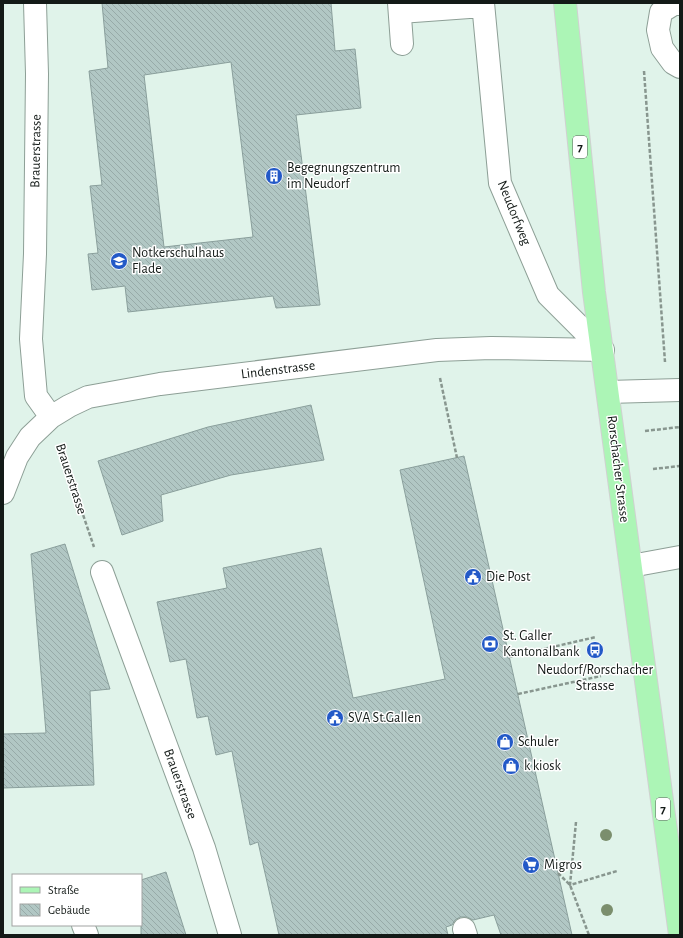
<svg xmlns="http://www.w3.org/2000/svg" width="683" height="938" font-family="'Alegreya Sans',sans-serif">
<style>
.building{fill:url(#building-back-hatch);stroke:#8a9f9c;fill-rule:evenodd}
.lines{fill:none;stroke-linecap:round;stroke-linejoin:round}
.minor-casing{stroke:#8d9f96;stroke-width:24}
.major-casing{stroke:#d0d1d1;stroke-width:24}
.path{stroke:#88968f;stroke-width:2.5;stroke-dasharray:4 2;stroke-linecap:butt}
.minor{stroke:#fff;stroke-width:22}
.major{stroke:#acf5b6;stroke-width:22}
.tree{fill:#7b8e6d}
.labels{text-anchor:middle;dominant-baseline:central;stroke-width:3;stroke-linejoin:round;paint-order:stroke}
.shield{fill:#fff;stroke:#5a5f5d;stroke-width:1}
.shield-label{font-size:13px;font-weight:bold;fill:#131a17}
.street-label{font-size:14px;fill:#131a17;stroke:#fff}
.poi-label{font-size:14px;fill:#131a17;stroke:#fff;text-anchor:start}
</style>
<defs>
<pattern id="building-back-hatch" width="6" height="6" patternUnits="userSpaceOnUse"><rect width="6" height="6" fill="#b1c7c4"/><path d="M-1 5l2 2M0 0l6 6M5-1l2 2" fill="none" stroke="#97aaa8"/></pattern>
</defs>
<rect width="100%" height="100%" fill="#e0f3ea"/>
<path class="building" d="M102 3H331L335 51 355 49 361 108 296 115 320 305 276 308 273 296 128 312 125 286 92 290 88 254 98 253 90 186 102 185 89 71 108 68ZM231 62 253 237 164 247 144 75Z
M311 405 324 460 231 475 161 495 163 521 122 535 98 461 208 427Z
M464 456 572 935H501L494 915 473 920 467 917H460L455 920 452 925 446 927 448 935H279L258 842 250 845 232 751 216 755 208 716 197 718 186 659 170 662 157 602 227 588 223 568 321 548 353 698 445 679 400 470Z
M65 544 110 689 90 691 94 785 3 788V734L46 733 31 554Z
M166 872 186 935H141V880Z"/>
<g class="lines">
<g class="minor-casing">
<path id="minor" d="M35 3 37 74 35 254 31 339 36 396 51 417
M399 3 402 44
M483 3 500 183 548 295 603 350
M680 4H674L661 12 658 30 662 48 673 63 680 67
M400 12 483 6
M608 392 680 390
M3 493 17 457 30 437 51 417 69 406 88 397 160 384 437 350 491 348 603 350
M631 566 680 557
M102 572 204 848 230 935
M83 925 87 935
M464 929 466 935"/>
</g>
<g class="major-casing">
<path id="major" d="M565 3 594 292 680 935"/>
</g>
<path class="path" d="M644 71 665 362
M440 378 457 458
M645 431 680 427
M60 447 94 547
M653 469 680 466
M509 657 596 637
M518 694 601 676
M576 822 570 885 617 871
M558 873 570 885 589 935"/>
<use href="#minor" class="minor"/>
<use href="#major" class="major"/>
</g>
<g class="tree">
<circle cx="606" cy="835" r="6"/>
<circle cx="607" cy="910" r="6"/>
</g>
<defs>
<g id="building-disc" transform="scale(0.9)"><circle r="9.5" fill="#2359c7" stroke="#fff"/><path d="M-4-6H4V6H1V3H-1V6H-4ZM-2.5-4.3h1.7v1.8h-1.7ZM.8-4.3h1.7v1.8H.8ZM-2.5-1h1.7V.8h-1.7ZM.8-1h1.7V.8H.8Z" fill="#fff"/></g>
<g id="school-disc" transform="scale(0.9)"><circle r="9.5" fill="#2359c7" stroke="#fff"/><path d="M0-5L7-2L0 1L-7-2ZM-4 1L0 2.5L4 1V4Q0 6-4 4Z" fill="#fff"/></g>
<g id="civic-disc" transform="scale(0.9)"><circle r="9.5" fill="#2359c7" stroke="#fff"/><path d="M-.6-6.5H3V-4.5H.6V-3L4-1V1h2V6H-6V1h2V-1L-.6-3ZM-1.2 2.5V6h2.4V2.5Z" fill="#fff"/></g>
<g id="bank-disc" transform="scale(0.9)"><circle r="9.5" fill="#2359c7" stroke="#fff"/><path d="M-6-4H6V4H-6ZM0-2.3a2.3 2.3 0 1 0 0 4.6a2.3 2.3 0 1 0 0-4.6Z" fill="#fff"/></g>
<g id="bus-disc" transform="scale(0.9)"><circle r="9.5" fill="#2359c7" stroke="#fff"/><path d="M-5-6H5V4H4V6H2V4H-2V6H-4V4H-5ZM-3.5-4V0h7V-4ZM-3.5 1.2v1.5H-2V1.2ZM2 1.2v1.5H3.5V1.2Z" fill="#fff"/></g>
<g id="shop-disc" transform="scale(0.9)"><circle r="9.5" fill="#2359c7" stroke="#fff"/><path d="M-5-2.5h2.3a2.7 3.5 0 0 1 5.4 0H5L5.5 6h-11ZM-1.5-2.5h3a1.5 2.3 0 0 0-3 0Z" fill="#fff"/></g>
<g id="supermarket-disc" transform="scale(0.9)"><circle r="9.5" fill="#2359c7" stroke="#fff"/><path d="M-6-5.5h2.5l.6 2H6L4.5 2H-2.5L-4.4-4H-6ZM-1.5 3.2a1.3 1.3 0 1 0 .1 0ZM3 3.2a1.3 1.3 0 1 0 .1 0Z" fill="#fff"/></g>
</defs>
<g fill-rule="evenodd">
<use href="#building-disc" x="274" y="176"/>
<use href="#school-disc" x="119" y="261"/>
<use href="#civic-disc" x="473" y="577"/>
<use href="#bank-disc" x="490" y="644"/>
<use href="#bus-disc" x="595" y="650"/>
<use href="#civic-disc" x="335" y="718"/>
<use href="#shop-disc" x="505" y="742"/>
<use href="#shop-disc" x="511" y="766"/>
<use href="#supermarket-disc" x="531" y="865"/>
</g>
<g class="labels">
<g class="shield">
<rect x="573" y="136" width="14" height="22" rx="3"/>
<rect x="656" y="798" width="14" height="22" rx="3"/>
</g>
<g class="shield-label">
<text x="580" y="147">7</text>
<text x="663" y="809">7</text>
</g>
<g class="street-label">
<text transform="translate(36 151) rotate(-89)">Brauerstrasse</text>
<text transform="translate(514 213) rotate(68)">Neudorfweg</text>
<text transform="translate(278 370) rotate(-7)">Lindenstrasse</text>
<text transform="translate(618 469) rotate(83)">Rorschacher Strasse</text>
<text transform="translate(71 479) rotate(72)">Brauerstrasse</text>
<text transform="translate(180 784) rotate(70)">Brauerstrasse</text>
</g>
<g class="poi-label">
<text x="287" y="168">Begegnungszentrum<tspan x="287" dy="16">im Neudorf</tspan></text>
<text x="132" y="253">Notkerschulhaus<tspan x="132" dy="16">Flade</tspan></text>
<text x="486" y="577">Die Post</text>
<text x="503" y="636">St. Galler<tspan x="503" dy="16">Kantonalbank</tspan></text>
<text x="595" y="670" text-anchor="middle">Neudorf/Rorschacher<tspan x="595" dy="16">Strasse</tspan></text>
<text x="348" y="718">SVA St.Gallen</text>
<text x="518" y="742">Schuler</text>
<text x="524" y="766">k kiosk</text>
<text x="544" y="865">Migros</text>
</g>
</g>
<rect width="683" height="938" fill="none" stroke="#131a17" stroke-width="8"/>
<rect x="12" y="874" width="130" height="52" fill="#ffffff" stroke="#a1a3a2"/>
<rect x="20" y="887" width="20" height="6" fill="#acf5b6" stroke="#a1a3a2"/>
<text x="48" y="894" font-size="12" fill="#131a17">Straße</text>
<rect x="20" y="904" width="20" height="12" fill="url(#building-back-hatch)" stroke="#a1a3a2"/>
<text x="48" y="914" font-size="12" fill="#131a17">Gebäude</text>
</svg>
